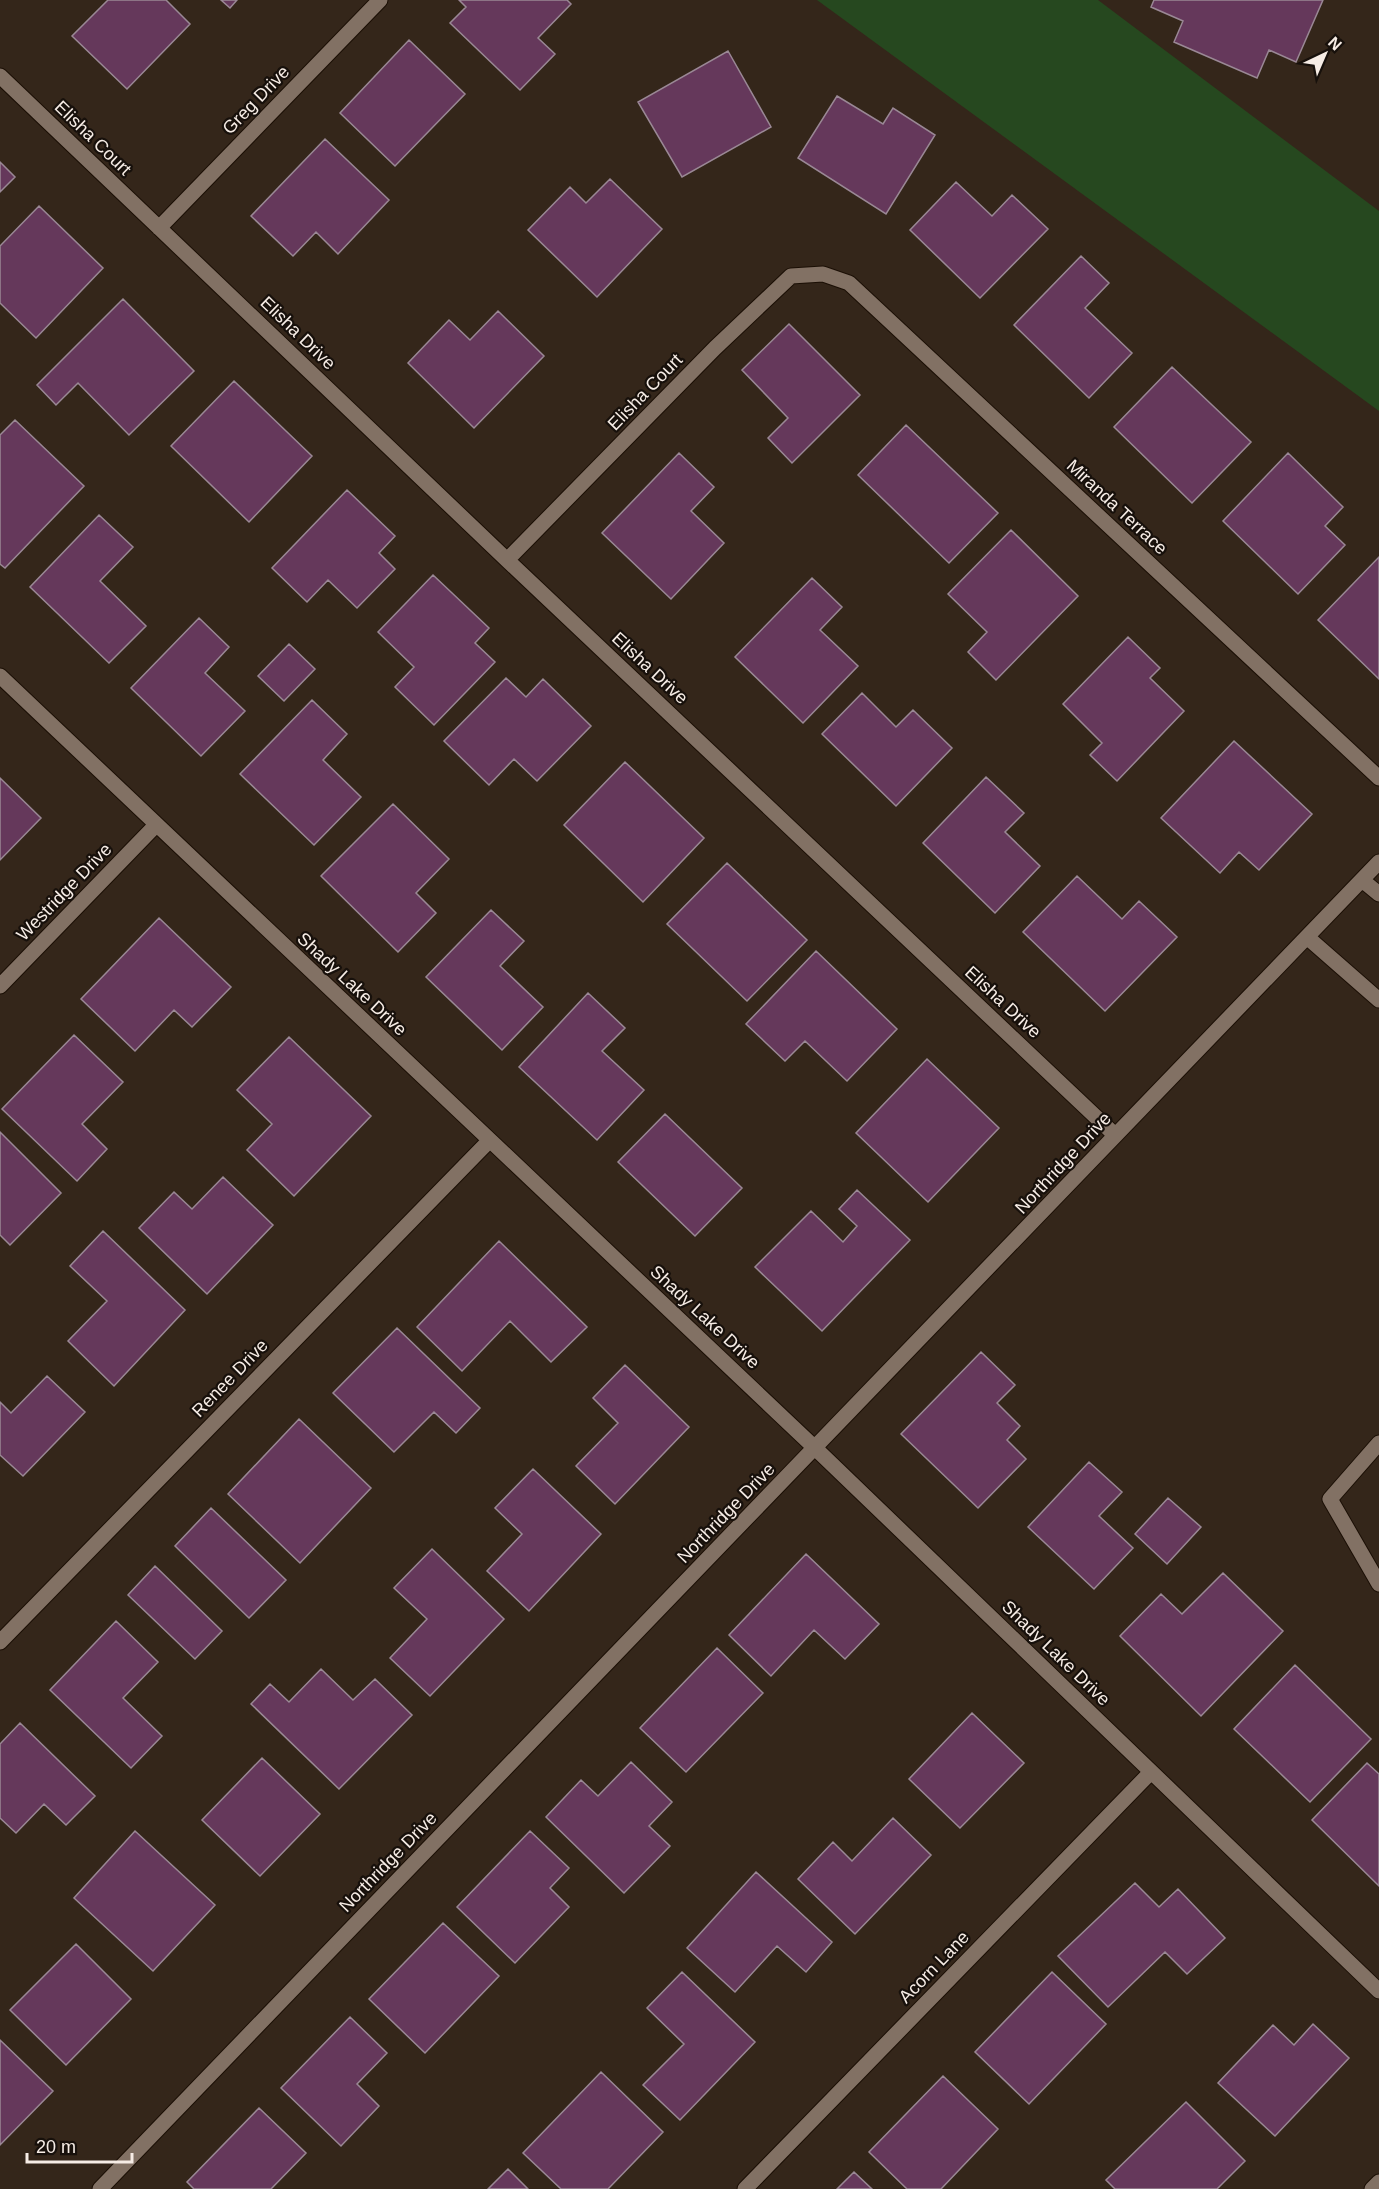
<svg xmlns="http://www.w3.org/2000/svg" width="1379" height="2189" font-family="Helvetica,sans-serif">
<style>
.green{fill:#26481f}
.building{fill:#65385b;stroke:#9a8895;stroke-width:1.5}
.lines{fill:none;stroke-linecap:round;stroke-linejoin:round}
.minor-casing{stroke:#1b0f05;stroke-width:17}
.minor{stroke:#827164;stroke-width:15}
.labels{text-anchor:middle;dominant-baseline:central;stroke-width:4.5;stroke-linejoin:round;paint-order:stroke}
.street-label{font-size:18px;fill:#f6ece5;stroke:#17100b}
</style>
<rect width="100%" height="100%" fill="#34261a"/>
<path class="green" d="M817 0H1098L1379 211V411Z"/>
<path class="building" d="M108 0H166L190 24 127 89 72 36Z
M221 0H237L230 8Z
M459 0H567L571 4 538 38 555 54 520 90 450 23 466 7Z
M1154 0H1323L1296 62 1269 50 1257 78 1174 42 1183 21 1151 7Z
M409 40 465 94 395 166 340 113Z
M728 51 771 127 682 177 638 102Z
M837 96 883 124 893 108 935 135 886 214 798 158Z
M325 139 389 200 338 254 316 232 293 256 251 216Z
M0 162 15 177 0 192Z
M610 179 662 229 597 297 528 230 570 187 586 203Z
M956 182 992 216 1012 195 1048 229 980 298 910 230Z
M39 206 103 268 36 338 0 303V246Z
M1081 256 1109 283 1085 308 1132 353 1089 398 1014 325Z
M123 299 194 371 129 435 78 383 56 405 37 385Z
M498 311 544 356 474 428 408 363 449 320 470 340Z
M789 324 860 395 792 463 768 438 788 418 742 370Z
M1172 367 1251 442 1192 503 1114 427Z
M234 381 312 456 249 522 171 446Z
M15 420 84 486 5 568 0 564V435Z
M906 425 998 513 949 563 858 475Z
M679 453 714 487 691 511 724 543 671 599 602 533Z
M1288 453 1343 507 1325 526 1345 545 1298 594 1223 521Z
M347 490 395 536 379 553 395 569 357 608 328 580 307 602 272 568Z
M99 515 133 547 100 581 146 626 109 663 30 587Z
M1011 530 1078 596 996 680 968 652 987 632 948 594Z
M1379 557V679L1318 620Z
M433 575 489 628 475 643 495 662 434 725 395 687 414 667 378 632Z
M812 578 842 607 820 630 858 666 803 723 735 657Z
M199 618 229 647 205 673 245 711 201 756 131 688Z
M1128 637 1160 668 1150 678 1184 711 1117 781 1090 755 1102 743 1063 704Z
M289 644 315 669 284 701 258 676Z
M506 678 526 697 543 679 591 726 537 781 514 759 489 785 444 741Z
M862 693 896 727 913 710 952 748 896 806 822 734Z
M312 700 347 734 323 760 361 797 314 845 240 774Z
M1234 741 1312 814 1259 870 1239 852 1220 873 1161 818Z
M625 762 704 838 643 902 564 825Z
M986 777 1024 813 1005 832 1040 866 995 913 923 843Z
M0 778 41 818 0 860Z
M393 804 449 859 416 893 436 913 398 952 321 876Z
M727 863 807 940 747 1001 667 924Z
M1077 876 1122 919 1139 901 1177 937 1105 1011 1023 932Z
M491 910 524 941 500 966 543 1007 502 1050 426 977Z
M159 918 231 987 192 1027 174 1010 135 1051 81 999Z
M816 951 897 1029 847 1081 805 1041 785 1061 746 1024Z
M588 993 625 1028 602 1051 644 1090 597 1140 519 1067Z
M74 1035 123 1082 82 1124 107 1149 77 1181 2 1109Z
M289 1037 371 1116 294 1196 247 1150 272 1124 237 1090Z
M927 1059 999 1128 928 1202 856 1133Z
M665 1114 742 1188 695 1236 618 1162Z
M0 1132 61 1193 10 1245 0 1235Z
M223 1177 273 1225 207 1294 139 1228 174 1192 192 1209Z
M857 1190 910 1240 822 1331 755 1267 811 1211 843 1242 857 1226 839 1209Z
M103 1231 185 1310 114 1386 68 1341 107 1301 70 1266Z
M499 1241 587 1327 551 1362 510 1321 462 1371 417 1327Z
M397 1328 480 1408 456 1433 434 1412 394 1452 333 1393Z
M981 1352 1015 1385 997 1403 1020 1426 1007 1440 1026 1459 978 1508 901 1434Z
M625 1365 689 1427 615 1504 576 1466 618 1423 593 1398Z
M47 1376 85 1412 23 1476 0 1455V1402L11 1413Z
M299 1419 371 1488 300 1563 228 1494Z
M1089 1462 1122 1492 1099 1516 1133 1548 1094 1589 1028 1527Z
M533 1469 601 1534 529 1611 487 1571 522 1534 495 1508Z
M1168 1498 1201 1527 1167 1564 1135 1534Z
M211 1508 286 1580 249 1618 175 1546Z
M432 1549 504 1619 430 1696 390 1658 427 1619 394 1588Z
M806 1554 879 1624 845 1659 814 1630 771 1676 729 1635Z
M155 1566 222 1631 195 1659 128 1595Z
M1223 1573 1283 1631 1201 1716 1120 1636 1161 1594 1182 1614Z
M116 1621 158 1662 123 1698 162 1736 131 1768 50 1690Z
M717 1648 763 1693 686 1772 640 1728Z
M1295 1665 1371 1739 1310 1802 1234 1729Z
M321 1669 353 1700 375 1679 412 1715 339 1789 251 1704 270 1684 289 1702Z
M972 1713 1024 1763 960 1828 909 1779Z
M20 1723 95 1796 66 1825 44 1804 16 1833 0 1818V1744Z
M262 1758 320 1814 260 1876 202 1820Z
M631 1762 672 1802 649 1826 670 1846 624 1893 546 1817 581 1780 598 1796Z
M1367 1763 1379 1774V1886L1312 1820Z
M893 1818 931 1855 855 1934 798 1879 833 1842 852 1861Z
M135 1831 215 1905 153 1971 74 1898Z
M530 1831 569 1868 550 1888 569 1907 515 1963 457 1907Z
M756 1872 832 1942 806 1972 777 1946 735 1992 687 1948Z
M1135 1883 1159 1907 1178 1889 1225 1938 1187 1974 1165 1952 1108 2007 1058 1956Z
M443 1923 499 1976 425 2053 369 1999Z
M76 1944 131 1999 66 2065 10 2010Z
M682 1972 755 2042 680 2120 643 2085 684 2044 647 2008Z
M1052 1972 1106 2024 1029 2104 975 2052Z
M350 2017 387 2053 357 2084 379 2106 341 2146 281 2088Z
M1313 2024 1349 2058 1275 2136 1218 2083 1273 2025 1294 2045Z
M0 2040 53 2091 0 2145Z
M601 2072 663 2132 608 2189H561L523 2153Z
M943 2076 998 2129 941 2189H907L869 2152Z
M1186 2102 1245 2161 1217 2189H1115L1106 2180Z
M259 2108 306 2153 271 2189H194L187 2182Z
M508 2169 528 2189H488Z
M854 2172 872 2189H837Z"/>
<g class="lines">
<g class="minor-casing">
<path id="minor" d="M0 76 507 560 1115 1135
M159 228 380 0
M507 560 715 348 791 276 823 274 849 283 1379 778
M0 676 815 1448 1379 1991
M1362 880 1379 894
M1307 937 1379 1000
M0 986 156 825
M1379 1443 1330 1499 1379 1584
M0 1642 489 1141
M100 2189 1379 862
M745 2189 1151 1772
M1372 2189 1379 2182"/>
</g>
<use href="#minor" class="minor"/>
</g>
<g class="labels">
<g class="street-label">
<text transform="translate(256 100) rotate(-46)">Greg Drive</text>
<text transform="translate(93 138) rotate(44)">Elisha Court</text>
<text transform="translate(298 333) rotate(44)">Elisha Drive</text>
<text transform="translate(645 392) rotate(-46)">Elisha Court</text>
<text transform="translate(1117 507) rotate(43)">Miranda Terrace</text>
<text transform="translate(650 668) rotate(43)">Elisha Drive</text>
<text transform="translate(64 892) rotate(-46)">Westridge Drive</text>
<text transform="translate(352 984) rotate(43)">Shady Lake Drive</text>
<text transform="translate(1003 1002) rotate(43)">Elisha Drive</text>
<text transform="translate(1063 1163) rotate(-47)">Northridge Drive</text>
<text transform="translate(705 1317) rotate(43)">Shady Lake Drive</text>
<text transform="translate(230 1378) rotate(-46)">Renee Drive</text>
<text transform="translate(726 1513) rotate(-46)">Northridge Drive</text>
<text transform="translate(1056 1653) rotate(44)">Shady Lake Drive</text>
<text transform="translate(388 1862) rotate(-46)">Northridge Drive</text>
<text transform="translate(934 1967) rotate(-46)">Acorn Lane</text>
</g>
</g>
<g transform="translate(1325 54) rotate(44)" stroke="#17100b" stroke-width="4.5" paint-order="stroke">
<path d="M0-4.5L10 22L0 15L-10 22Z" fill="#f6ece5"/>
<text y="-9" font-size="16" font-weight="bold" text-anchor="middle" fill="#f6ece5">N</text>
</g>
<path d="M27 2153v9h105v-9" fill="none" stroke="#f6ece5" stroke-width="3"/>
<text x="36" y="2153" font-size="18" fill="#f6ece5" stroke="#17100b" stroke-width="4.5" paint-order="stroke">20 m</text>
</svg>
